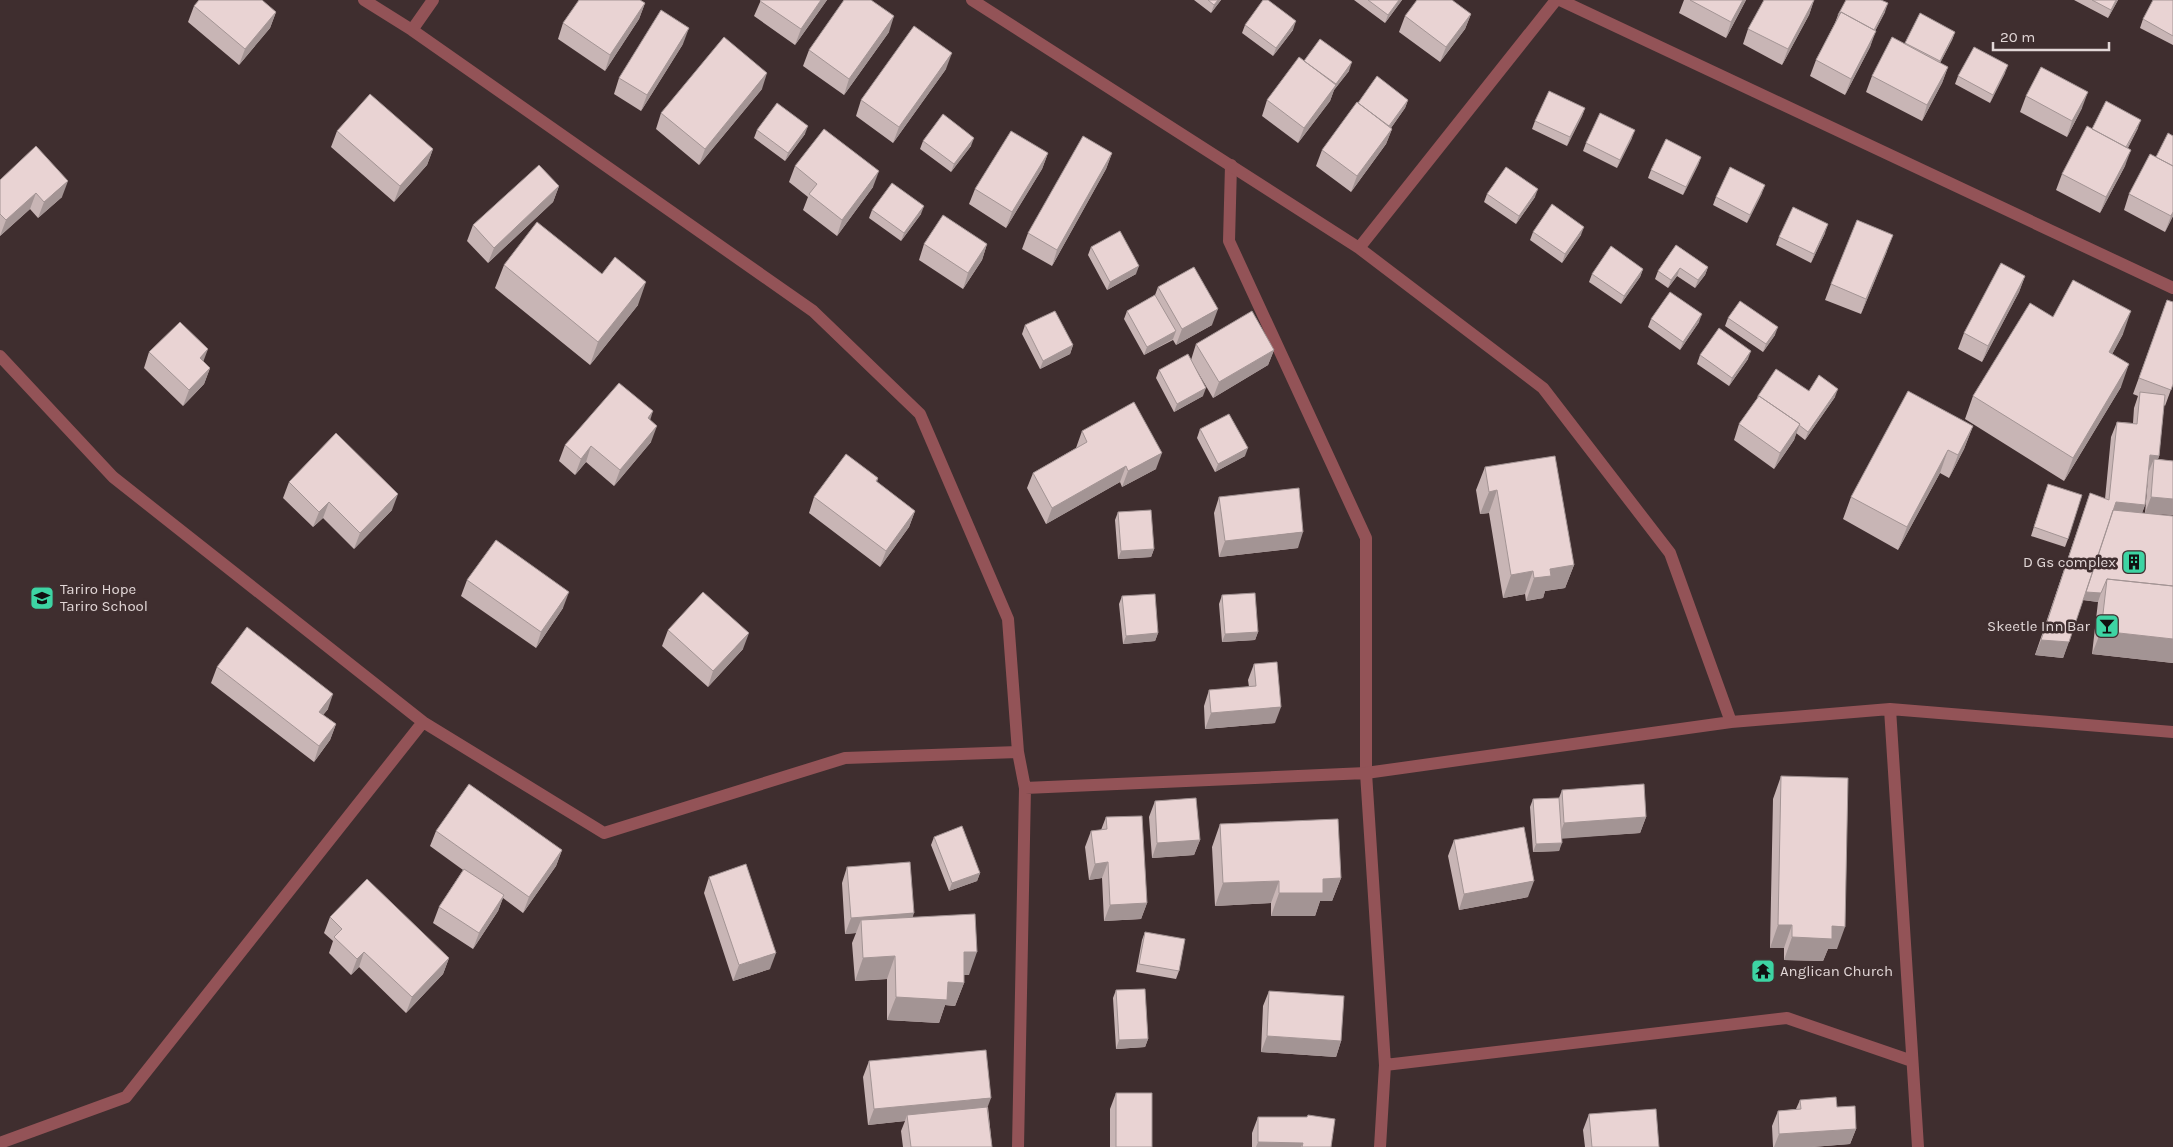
<svg xmlns="http://www.w3.org/2000/svg" width="2173" height="1147" font-family="Karla,sans-serif">
<style>
.lines{fill:none;stroke-linecap:round;stroke-linejoin:round}
.lane{stroke:#935357;stroke-width:12}
.street{stroke:#935357;stroke-width:12}
.wall{fill:#c8b5b5}
.shaded-wall{fill:#a39494}
.building{fill:#e9d3d3;stroke:#a39494}
.labels{text-anchor:middle;dominant-baseline:central;stroke-width:5;stroke-linejoin:round;paint-order:stroke}
.poi-label{font-size:15px;fill:#e2d7d7;stroke:#3f2e2f;text-anchor:end}
</style>
<rect width="100%" height="100%" fill="#3f2e2f"/>
<g class="lines">
<path class="lane" d="M1231 165 1229 241 1366 538V773"/>
<path class="street" d="M364 0 412 30 813 311 920 414 1008 619 1018 752 1025 788 1018 1147
M972 0 1359 248 1543 388 1670 553 1731 722
M1560 0 2173 288
M412 30 433 0
M1359 248 1556 0
M0 356 113 477 423 722 604 833 845 758 1018 752
M1890 709 1918 1147
M1366 773 1385 1065 1380 1147
M1025 788 1366 773 1731 722 1890 709 2173 732
M1385 1065 1787 1018 1912 1061
M0 1143 126 1097 423 722"/>
</g>
<path class="wall" d="M761 0H827L795 45 754 16Z
M1194 0H1221L1211 13Z
M1354 0H1402L1385 23Z
M1684 0H1746L1726 38 1679 13Z
M1814 0 1809 15 1782 65 1743 44 1748 29Z
M2074 0H2118L2108 18Z
M2173 0V45L2140 28 2143 19Z
M645 3 639 19 605 71 558 39 563 23Z
M194 6 276 12 270 28 239 65 188 22Z
M1885 12 1875 31 1870 47 1845 95 1810 76 1816 60 1835 23 1838 15Z
M1471 14 1465 29 1440 62 1399 32 1405 16Z
M1245 25 1293 30 1273 56 1242 33Z
M889 32 844 95 803 66 809 50Z
M1955 32 1952 40 1940 63 1948 67 1942 83 1922 121 1866 92 1872 76 1904 44Z
M683 44 641 111 614 94 619 78Z
M1304 61 1349 71 1334 90 1330 101 1298 143 1262 116 1267 100Z
M946 69 893 143 856 116 861 100Z
M2005 73 1990 103 1955 84 1958 76Z
M762 89 699 165 656 129 661 113Z
M2026 96 2082 108 2067 137 2020 112Z
M1408 100 1405 108 1391 128 1392 129 1386 144 1351 192 1316 166 1322 150Z
M1585 108 1582 116 1567 146 1532 129 1535 121Z
M2138 128 2128 148 2125 166 2100 213 2056 190 2062 174 2092 129Z
M757 130 805 134 785 161 754 138Z
M337 131 433 149 427 165 394 202 331 147Z
M1632 138 1617 168 1583 151 1586 143Z
M923 141 971 146 951 172 920 149Z
M1048 153 1042 169 1006 228 969 204 975 189Z
M1112 153 1106 169 1052 266 1022 249 1028 233Z
M1701 157 1698 165 1683 195 1648 178 1651 170Z
M795 166 873 187 837 236 803 210 808 197 789 182Z
M0 180 62 197 38 218 30 209 0 236Z
M559 186 553 202 488 263 467 241 473 225Z
M1762 193 1747 223 1713 205 1716 197Z
M1487 194 1535 197 1516 224 1484 202Z
M2129 194 2173 216 2165 232 2124 210Z
M872 210 921 214 901 241 869 218Z
M1533 232 1581 235 1562 263 1530 240Z
M1825 233 1811 263 1776 245 1779 237Z
M924 244H987L982 260 963 289 919 260Z
M1676 245 1708 267 1705 275 1695 288 1677 276 1668 288 1655 279 1658 271Z
M1091 247 1136 274 1107 290 1088 255Z
M1887 251 1861 314 1825 300 1831 284Z
M504 265 638 305 590 365 495 288Z
M1643 269 1640 277 1621 304 1589 282 1592 274Z
M2025 276 2019 292 1982 362 1958 349 1964 333Z
M1158 287 1212 325 1176 345 1173 340 1144 355 1124 319 1127 311 1155 295Z
M2167 300 2173 384 2165 406 2164 405 2159 456 2158 459 2173 461V515L2145 513 2148 477 2145 505 2142 513 2173 516V663L2092 654 2098 602 2083 600 2063 658 2035 655 2090 493 2105 499 2111 437 2117 422 2133 423 2134 408 2138 396 2133 394Z
M2053 317 2123 334 2112 354 2121 387 2064 481 1965 419 1973 396Z
M1728 318 1775 335 1763 352 1725 326Z
M1651 319 1699 322 1680 350 1648 327Z
M1025 325 1073 345 1070 354 1040 369 1022 334Z
M1196 344 1274 350 1268 365 1213 398 1193 364 1203 396 1174 412 1156 378 1159 370 1191 360Z
M149 352 203 362 210 368 204 384 183 406 144 368Z
M1700 355 1748 359 1729 386 1697 364Z
M1758 396 1835 397 1805 440 1796 433 1794 440 1774 469 1734 440 1739 424 1757 399Z
M650 420 651 442 614 486 586 462 575 475 559 461 565 445Z
M1973 426 1964 449 1949 478 1940 473 1898 550 1843 519 1851 497Z
M1200 429 1245 456 1215 472 1197 438Z
M1082 431 1156 469 1122 487 1120 482 1046 524 1027 488 1033 473 1076 448Z
M1485 467 1574 565 1565 588 1545 591 1543 598 1526 601 1525 594 1503 598 1489 513 1480 514 1476 490Z
M878 478 877 482 915 511 909 527 880 567 809 513 814 497Z
M289 482 392 510 354 549 323 518 313 527 283 498Z
M2045 492 2068 539 2065 547 2031 536Z
M1219 497 1298 548 1219 557 1214 513Z
M1118 512 1154 549 1151 557 1118 559 1115 520Z
M467 580 563 608 536 648 461 596Z
M1222 595 1258 632 1255 640 1222 642 1219 604Z
M1122 596 1158 633 1155 641 1123 644 1119 604Z
M668 630 743 649 708 687 662 646Z
M1254 664 1275 723 1205 729 1204 706 1209 690 1249 687 1248 680Z
M217 667 328 709 323 715 336 724 330 740 314 762 211 683Z
M1781 776 1837 949H1828L1823 961 1784 960V948H1770L1773 799Z
M1562 790 1646 817 1640 833 1562 838 1559 851 1533 852 1530 807 1533 799 1559 798Z
M1155 801 1200 840 1194 855 1152 858 1149 817Z
M1106 817 1147 903 1141 919 1104 921 1102 878 1089 880 1085 847 1091 831 1101 830Z
M1220 824 1341 878 1332 901H1320L1315 916H1271V903L1215 906 1212 847Z
M436 831 562 850 556 866 523 913 503 898 498 911 473 949 433 923 439 907 463 870 430 846Z
M934 837 980 873 977 881 949 891 931 845Z
M1454 840 1528 897 1459 910 1448 856Z
M847 867 913 917 969 975H964V983L955 1006 945 1005 939 1023 887 1020V979L855 981 852 943 856 933 845 934 842 883Z
M709 877 770 969 733 981 704 893Z
M330 917 449 958 443 974 406 1013 359 967 351 975 329 953 333 941 324 933Z
M1145 932 1179 971 1176 979 1136 972 1142 940Z
M1116 990 1148 1039 1145 1047 1116 1049 1113 998Z
M1269 991 1341 1041 1336 1057 1261 1052 1263 1006Z
M869 1061 988 1107 992 1147H903L901 1131 905 1121 868 1125 863 1077Z
M1116 1093 1152 1147H1110V1109Z
M1800 1100 1837 1107 1856 1129 1850 1144 1812 1147H1773L1772 1126 1778 1111 1796 1109Z
M1589 1114 1659 1147H1585L1583 1130Z
M1258 1117 1331 1147H1252V1133Z"/>
<path class="shaded-wall" d="M821 0H827L795 45 801 29Z
M1218 0H1221L1211 13 1214 5Z
M1399 0H1402L1385 23 1388 15Z
M1743 0H1746L1726 38 1731 22Z
M1814 0 1809 15 1782 65 1788 49Z
M2116 0H2118L2108 18 2111 10Z
M645 3 639 19 605 71 610 55Z
M1888 3 1885 12 1870 41 1873 33Z
M276 12 270 28 239 65 245 49Z
M1471 14 1465 29 1440 62 1446 47Z
M894 16 889 32 844 95 849 79Z
M1296 21 1293 30 1273 56 1276 48Z
M689 28 683 44 641 111 647 95Z
M1876 31 1870 47 1845 95 1851 79Z
M1955 32 1952 40 1937 69 1940 61Z
M952 53 946 69 893 143 899 127Z
M1352 62 1349 71 1334 90 1330 101 1298 143 1304 128Z
M2008 65 2005 73 1990 103 1993 95Z
M1948 67 1942 83 1922 121 1927 105Z
M767 73 762 89 699 165 705 149Z
M2088 92 2082 108 2067 137 2072 121Z
M1408 100 1405 108 1386 135 1389 127Z
M1585 108 1582 116 1567 146 1570 137Z
M2141 120 2138 128 2123 157 2126 149Z
M808 126 805 134 785 161 788 153Z
M1392 129 1386 144 1351 192 1357 176Z
M1635 130 1632 138 1617 168 1620 160Z
M974 138 971 146 951 172 954 164Z
M433 149 427 165 394 202 400 186Z
M2131 150 2125 166 2100 213 2106 197Z
M1048 153 1042 169 1006 228 1012 212Z
M1112 153 1106 169 1052 266 1057 250Z
M1701 157 1698 165 1683 195 1686 187Z
M879 171 873 187 837 236 842 220Z
M68 181 62 197 38 218 44 202Z
M1765 185 1762 193 1747 223 1750 215Z
M559 186 553 202 488 263 494 248Z
M1538 189 1535 197 1516 224 1519 216Z
M36 193 30 209 0 236 6 220Z
M924 206 921 214 901 241 904 233Z
M2173 212V216L2165 232 2171 216Z
M1828 224 1825 233 1811 263 1814 254Z
M1584 227 1581 235 1562 263 1565 254Z
M1893 235 1887 251 1861 314 1866 299Z
M987 244 982 260 963 289 968 273Z
M1139 266 1136 274 1107 290 1110 282Z
M1708 267 1705 275 1695 288 1698 280Z
M1680 268 1677 276 1668 288 1671 280Z
M1643 269 1640 277 1621 304 1624 296Z
M2025 276 2019 292 1982 362 1988 346Z
M646 282 638 305 590 365 598 342Z
M1218 309 1212 325 1176 345 1182 329Z
M2131 311 2123 334 2101 375 2109 352Z
M1702 314 1699 322 1680 350 1683 342Z
M1778 327 1775 335 1763 352 1766 344Z
M1176 331 1173 339 1144 355 1147 347Z
M1073 345 1070 354 1040 369 1043 361Z
M208 349 202 365 200 358Z
M1274 350 1268 365 1213 398 1219 382Z
M1751 351 1748 359 1729 386 1732 378Z
M2129 364 2121 387 2064 481 2073 458Z
M210 368 204 384 183 406 189 390Z
M1206 388 1203 396 1174 412 1177 404Z
M1838 389 1835 397 1805 440 1808 432Z
M653 411 648 427V418Z
M1800 424 1794 440 1774 469 1780 453Z
M657 426 651 442 614 486 620 470Z
M1973 426 1964 449 1949 478 1958 455Z
M591 446 586 462 575 475 581 459Z
M1248 448 1245 456 1215 472 1218 464Z
M1948 450 1940 473 1898 550 1907 527Z
M1162 453 1156 469 1122 487 1128 471Z
M2150 455 2159 456 2154 472V459L2149 471H2144Z
M1126 466 1120 482 1046 524 1052 508Z
M1497 490 1489 513 1480 514 1489 492Z
M398 494 392 510 354 549 360 533Z
M2151 497 2173 499V515L2145 513Z
M329 502 323 518 313 527 319 512Z
M2116 502 2145 505 2139 521 2110 518Z
M915 511 909 527 880 567 886 551Z
M1303 532 1298 548 1219 557 1225 541Z
M1154 549 1151 557 1118 559 1121 551Z
M1574 565 1565 588 1545 591 1543 598 1526 601 1534 578 1550 569Z
M1533 571 1525 594 1503 598 1511 575Z
M569 592 563 608 536 648 541 632Z
M2086 592 2101 593 2098 602 2083 600Z
M2101 631 2173 639V663L2092 654Z
M1258 632 1255 640 1222 642 1225 634Z
M749 633 743 649 708 687 713 671Z
M1158 633 1155 641 1123 644 1126 636Z
M2041 640 2069 642 2063 658 2035 655Z
M333 694 328 709 313 727 319 712Z
M1281 707 1275 723 1205 729 1211 713Z
M336 724 330 740 314 762 319 746Z
M1646 817 1640 833 1558 839 1564 823Z
M1200 840 1194 855 1152 858 1157 843Z
M1562 843 1559 851 1533 852 1536 844Z
M562 850 556 866 523 913 529 897Z
M1108 862 1102 878 1089 880 1095 864Z
M980 873 977 881 949 891 952 883Z
M1341 878 1332 901H1320L1315 916H1271L1279 893 1323 879Z
M1279 881 1271 903 1215 906 1223 883Z
M1534 881 1528 897 1459 910 1464 894Z
M504 895 498 911 473 949 479 933Z
M1147 903 1141 919 1104 921 1110 905Z
M914 913 909 929 861 920 856 933 845 934 851 918Z
M1778 925H1792L1784 948H1770Z
M1832 926 1845 927 1837 949H1828L1823 961 1784 960 1792 937Z
M364 952 359 967 351 975 357 959Z
M964 952H977L969 975H955Z
M776 953 770 969 733 981 739 965Z
M895 956 887 979 855 981 863 958Z
M449 958 443 974 406 1013 412 997Z
M948 982 964 983 955 1006 945 1005 939 1023 887 1020 896 997Z
M1267 1036 1341 1041 1336 1057 1261 1052Z
M1148 1039 1145 1047 1116 1049 1119 1040Z
M991 1098 985 1114 907 1115 905 1121 868 1125 874 1109Z
M1856 1129 1850 1144 1812 1147H1774L1779 1134Z
M1258 1142 1303 1143 1301 1147H1256Z"/>
<path class="building" d="M199 0H262L276 12 245 49 194 6Z
M579 0H640L645 3 610 55 563 23Z
M761 0H821L801 29 760 1Z
M844 0H871L894 16 849 79 809 50Z
M1208 0H1218L1214 5Z
M1263 0H1268L1296 21 1276 48 1245 25Z
M1368 0H1399L1388 15Z
M1417 0H1452L1471 14 1446 47 1405 16Z
M1690 0H1743L1731 22Z
M1764 0H1814L1788 49 1748 29Z
M1846 0H1881L1888 3 1874 30 1841 12 1839 15H1838Z
M2092 0H2116L2111 10Z
M2153 0H2173V36L2143 19Z
M661 10 689 28 647 95 619 78Z
M1841 12 1876 31 1851 79 1816 60Z
M1920 13 1955 32 1940 61 1905 43Z
M914 26 952 53 899 127 861 100Z
M724 37 767 73 705 149 661 113Z
M1892 37 1948 67 1927 105 1872 76Z
M1320 39 1352 62 1336 84 1304 61Z
M1974 47 2008 65 1993 95 1958 76Z
M1299 57 1336 85 1304 128 1267 100Z
M2041 67 2088 92 2072 121 2026 96Z
M1377 76 1408 100 1389 126 1358 103Z
M1549 91 1585 108 1570 137 1535 121Z
M370 94 433 149 400 186 337 131Z
M2106 101 2141 120 2126 147 2092 129Z
M1357 102 1392 129 1357 176 1322 150Z
M777 103 808 126 788 153 757 130Z
M1600 113 1635 130 1620 160 1586 143Z
M943 114 974 138 954 164 923 141Z
M2087 126 2131 150 2106 197 2062 174Z
M824 129 879 171 842 220 809 194 817 184 795 166Z
M1011 131 1048 153 1012 212 975 189Z
M2168 133 2173 136V166L2156 157Z
M1083 136 1112 153 1057 250 1028 233Z
M1666 139 1701 157 1686 187 1651 170Z
M36 146 68 181 44 202 36 193 6 220 0 214V180Z
M2150 154 2173 166V212L2171 216 2129 194Z
M539 165 559 186 494 248 473 225Z
M1506 167 1538 189 1519 216 1487 194Z
M1730 167 1765 185 1750 215 1716 197Z
M892 183 924 206 904 233 872 210Z
M1552 204 1584 227 1565 254 1533 232Z
M1793 207 1828 224 1814 254 1779 237Z
M943 215 987 244 968 273 924 244Z
M1857 220 1893 235 1866 299 1831 284Z
M537 222 602 274 615 257 646 282 598 342 504 265Z
M1120 231 1139 266 1110 282 1091 247Z
M1676 245 1708 267 1698 280 1680 268 1671 280 1658 271Z
M1611 246 1643 269 1624 296 1592 274Z
M2001 263 2025 276 1988 346 1964 333Z
M1194 267 1218 309 1182 329 1158 287Z
M2073 280 2131 311 2109 352 2129 364 2073 458 1973 396 2030 303 2053 317Z
M1670 292 1702 314 1683 342 1651 319Z
M1155 295 1176 331 1147 347 1127 311Z
M2167 300 2173 302V384L2171 390 2139 378Z
M1740 301 1778 327 1766 344 1728 318Z
M1055 311 1073 345 1043 361 1025 325Z
M1252 311 1274 350 1219 382 1196 344Z
M180 322 208 349 200 358 210 368 189 390 149 352Z
M1719 328 1751 351 1732 378 1700 355Z
M1188 354 1206 388 1177 404 1159 370Z
M1776 369 1809 391 1819 375 1838 389 1808 432 1799 425 1800 424 1759 396 1758 397V396Z
M619 383 653 411 648 418 657 426 620 470 591 446 581 459 565 445Z
M1908 391 1973 426 1958 455 1948 450 1907 527 1851 497Z
M2140 392 2165 395 2159 456 2150 455 2145 505 2116 502 2069 642 2041 640 2090 493 2109 500 2117 422 2137 424Z
M1759 396 1800 424 1780 453 1739 424Z
M1134 402 1162 453 1128 471 1126 466 1052 508 1033 473 1087 442 1082 431Z
M1229 414 1248 448 1218 464 1200 429Z
M336 433 398 494 360 533 329 502 319 512 289 482Z
M846 454 878 478 876 481 915 511 886 551 814 497Z
M1555 456 1574 565 1550 569 1551 576 1534 578 1533 571 1511 575 1497 490 1489 492 1485 467Z
M2154 459 2173 461V499L2151 497Z
M2048 484 2082 495 2068 539 2034 527Z
M1299 488 1303 532 1225 541 1219 497Z
M1151 510 1154 549 1121 551 1118 512Z
M2113 510 2173 516V586L2107 579 2101 593 2086 592Z
M496 540 569 592 541 632 467 580Z
M2107 579 2173 586V639L2101 631Z
M703 592 749 633 713 671 668 630Z
M1255 593 1258 632 1225 634 1222 595Z
M1155 594 1158 633 1126 636 1122 596Z
M247 627 333 694 319 712 336 724 319 746 217 667Z
M1277 662 1281 707 1211 713 1209 690 1256 686 1254 664Z
M1781 776 1848 778 1845 927 1832 926V939L1792 937V925H1778Z
M469 784 562 850 529 897 436 831Z
M1644 784 1646 817 1564 823 1562 790Z
M1196 798 1200 840 1157 843 1155 801Z
M1559 798 1562 843 1536 844 1533 799Z
M1142 816 1147 903 1110 905 1108 862 1095 864 1091 831 1107 829 1106 817Z
M1338 819 1341 878 1323 879V893H1279V881L1223 883 1220 824Z
M962 826 980 873 952 883 934 837Z
M1524 827 1534 881 1464 894 1454 840Z
M910 862 914 913 851 918 847 867Z
M746 864 776 953 739 965 709 877Z
M464 869 504 895 479 933 439 907Z
M367 879 449 958 412 997 364 952 357 959 334 937 342 929 330 917Z
M975 914 977 952H964V983L948 982 947 1000 896 997 895 956 863 958 861 920Z
M1145 932 1185 939 1179 971 1139 964Z
M1145 989 1148 1039 1119 1040 1116 990Z
M1269 991 1344 996 1341 1041 1267 1036Z
M986 1050 991 1098 874 1109 869 1061Z
M1116 1093H1152V1147H1116Z
M1836 1097 1837 1107 1855 1106 1856 1129 1779 1134 1778 1111 1801 1109 1800 1100Z
M987 1107 992 1147H911L907 1115Z
M1656 1109 1659 1147H1592L1589 1114Z
M1308 1115 1335 1119 1331 1147H1302L1303 1143 1258 1142V1117H1307Z"/>
<defs>
<g id="building-square" transform="scale(1.25)"><rect x="-9" y="-9" width="18" height="18" rx="4" fill="#3dd4a3" stroke="#3f2e2f"/><path d="M-4-6H4V6H1V3H-1V6H-4ZM-2.5-4.3h1.7v1.8h-1.7ZM.8-4.3h1.7v1.8H.8ZM-2.5-1h1.7V.8h-1.7ZM.8-1h1.7V.8H.8Z" fill="#111"/></g>
<g id="school-square" transform="scale(1.25)"><rect x="-9" y="-9" width="18" height="18" rx="4" fill="#3dd4a3" stroke="#3f2e2f"/><path d="M0-5L7-2L0 1L-7-2ZM-4 1L0 2.5L4 1V4Q0 6-4 4Z" fill="#111"/></g>
<g id="bar-square" transform="scale(1.25)"><rect x="-9" y="-9" width="18" height="18" rx="4" fill="#3dd4a3" stroke="#3f2e2f"/><path d="M-6-5H6L.8 .8V4.5H3.5V6h-7V4.5H-.8V.8Z" fill="#111"/></g>
<g id="temple-square" transform="scale(1.25)"><rect x="-9" y="-9" width="18" height="18" rx="4" fill="#3dd4a3" stroke="#3f2e2f"/><path d="M0-6L5-2H3V0L6.5 2.5H4V6H1.5V3h-3V6H-4V2.5H-6.5L-3 0V-2H-5Z" fill="#111"/></g>
</defs>
<g fill-rule="evenodd">
<use href="#building-square" x="2134" y="562"/>
<use href="#school-square" x="42" y="598"/>
<use href="#bar-square" x="2107" y="626"/>
<use href="#temple-square" x="1763" y="971"/>
</g>
<g class="labels">
<g class="poi-label">
<text x="2116" y="562">D Gs complex</text>
<text x="60" y="589" text-anchor="start">Tariro Hope<tspan x="60" dy="17">Tariro School</tspan></text>
<text x="2090" y="626">Skeetle Inn Bar</text>
<text x="1780" y="971" text-anchor="start">Anglican Church</text>
</g>
</g>
<path d="M1993 42v8h116v-8" fill="none" stroke="#e2d7d7" stroke-width="2.5"/>
<text x="2000" y="42" font-size="15" fill="#e2d7d7" stroke="#3f2e2f" stroke-width="4" paint-order="stroke">20 m</text>
</svg>
